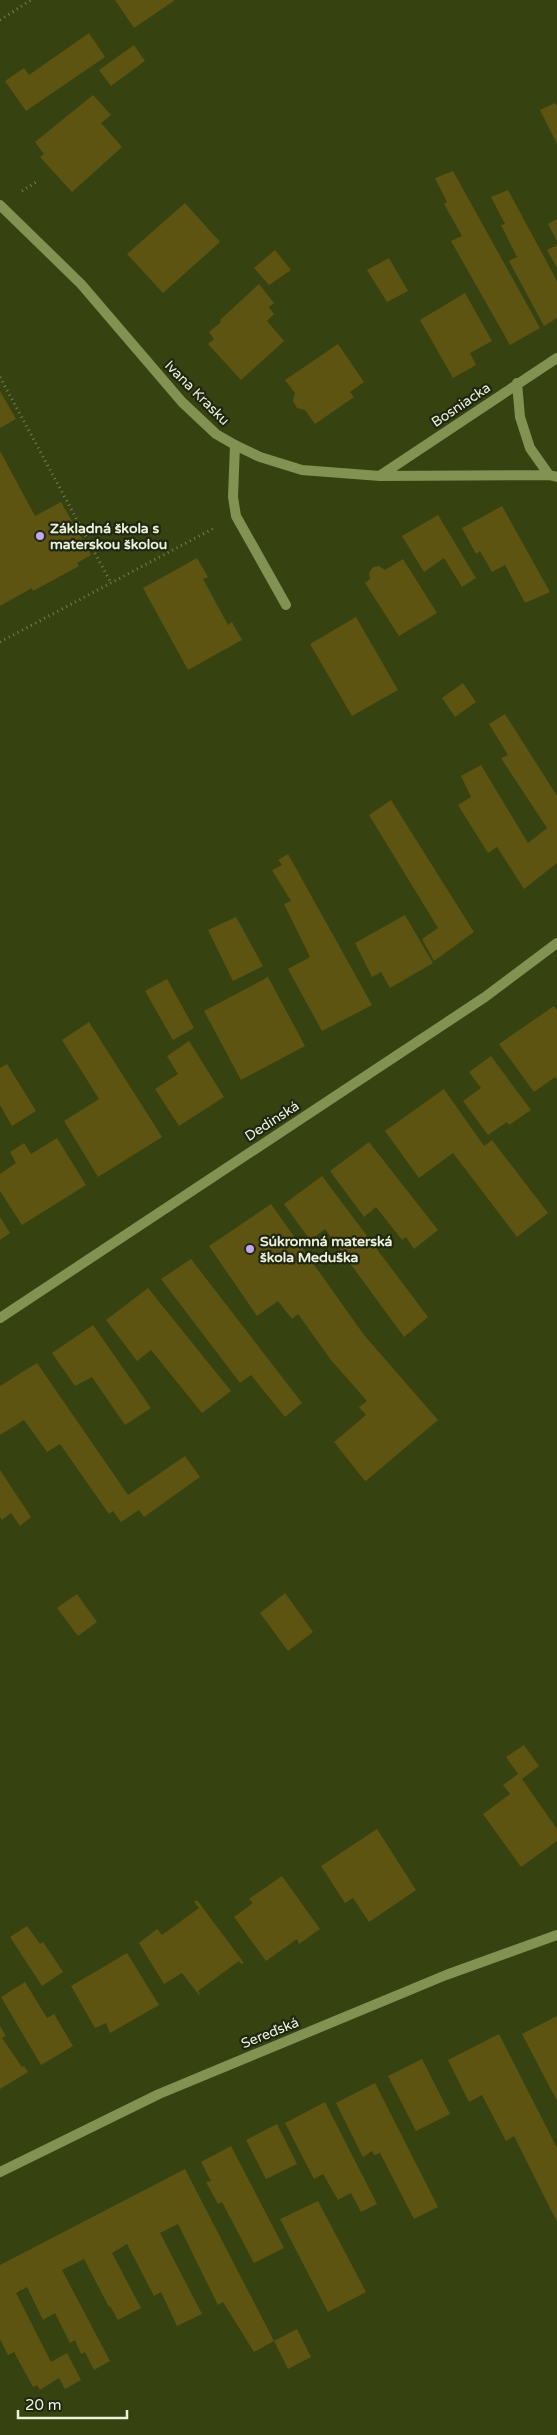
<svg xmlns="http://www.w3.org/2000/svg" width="557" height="2435" font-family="'Varela Round',sans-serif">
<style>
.building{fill:#5d5412}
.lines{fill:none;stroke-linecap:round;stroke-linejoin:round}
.path{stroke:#747e55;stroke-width:3;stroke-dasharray:1 4;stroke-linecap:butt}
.service{stroke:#819252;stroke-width:10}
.minor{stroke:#819252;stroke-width:10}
.poi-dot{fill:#c3a7f2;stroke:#212612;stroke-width:2}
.labels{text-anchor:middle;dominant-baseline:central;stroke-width:4.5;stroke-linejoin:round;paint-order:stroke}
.street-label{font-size:14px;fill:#eaf2d8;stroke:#212612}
.poi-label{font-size:14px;font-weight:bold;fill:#eaf2d8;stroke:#212612;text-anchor:start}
</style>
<rect width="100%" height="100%" fill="#374211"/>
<path class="building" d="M115 0H175L134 28Z
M89 33 105 57 26 111 5 81 24 68 29 75Z
M134 45 145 61 111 86 99 70Z
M93 95 111 115 101 123 122 147 72 192 40 157 44 154 35 142Z
M555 103 557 106V144L540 110Z
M453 171 540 328 510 345 451 241 462 236 444 204 447 202 435 178Z
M508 190 557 281V318L544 326 509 261 517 257 501 225 505 224 491 197Z
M185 203 220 242 163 293 127 254Z
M557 219V241L548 224Z
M557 245V268L547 250Z
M275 250 291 270 269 285 254 268Z
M389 258 408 291 387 302 367 270Z
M259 284 274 303 269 307 274 314 267 321 284 341 241 380 208 344 214 339 209 332 221 322 220 320Z
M465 293 492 341 470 353 476 365 453 378 420 320Z
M338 344 364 382 350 392 354 397 315 424 305 410 297 408 293 401 295 393 285 380Z
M0 391 16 419 0 428Z
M0 451 35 516 61 502 91 555 77 563 79 566 33 591 32 588 0 606Z
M502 506 550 592 525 603 505 565 492 572 480 551 476 554 462 528Z
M438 515 476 578 462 587 444 558 424 572 402 536Z
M197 558 208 577 203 579 228 625 232 622 242 640 188 670 143 588Z
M403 559 437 613 399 636 365 583 370 579 369 573 373 567 379 566 385 570Z
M356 617 398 690 352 716 310 644Z
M463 683 476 702 455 717 442 698Z
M505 714 557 796V863L524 889 497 847 488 853 458 805 471 797 461 776 481 765 528 843 547 828 501 758 508 755 489 724Z
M391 800 474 932 434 961 422 939 438 928 369 815Z
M288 854 372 1005 322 1031 288 969 310 957 284 904 291 901 272 870 282 865 278 860Z
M405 915 433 963 390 988 381 972 372 977 355 943Z
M236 917 263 966 233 981 208 930Z
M268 977 305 1046 241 1080 204 1011Z
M167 979 194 1028 173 1040 145 991Z
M554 1006 557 1010V1080L555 1077 534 1092 499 1044Z
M89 1022 162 1137 98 1177 64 1121 99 1099 62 1040Z
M189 1041 224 1097 179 1126 155 1089 178 1074 167 1056Z
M491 1056 531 1110 509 1125 507 1122 488 1135 463 1101 481 1088 469 1072Z
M7 1064 36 1111 12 1126 0 1105V1068Z
M444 1089 484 1146 492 1140 548 1213 517 1237 453 1153 419 1178 385 1131Z
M57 1138 86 1185 22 1225 0 1191V1174L16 1163 10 1152 24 1143 31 1154Z
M369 1142 438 1230 414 1249 406 1237 402 1240 376 1207 364 1217 330 1171Z
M322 1176 428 1317 404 1337 325 1229 310 1240 284 1204Z
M271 1204 364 1335 438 1420 367 1480 365 1481 334 1442 366 1415 359 1407 367 1401 331 1360 298 1314 292 1319 278 1301 257 1316 209 1246Z
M0 1217 10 1233 0 1240Z
M191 1259 302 1403 285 1417 251 1375 240 1383 161 1279Z
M148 1288 231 1391 202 1413 151 1350 137 1361 106 1320Z
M93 1325 151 1408 125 1425 92 1377 75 1386 52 1353Z
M37 1363 128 1495 185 1456 200 1477 144 1517 139 1510 121 1522 113 1511 109 1514 60 1444 47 1452 24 1420 0 1435V1386Z
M0 1470 31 1517 20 1526 11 1513 2 1520 0 1517Z
M285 1593 313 1632 288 1651 260 1613Z
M77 1594 97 1622 78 1636 57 1608Z
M524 1745 539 1766 522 1779 557 1829V1841L521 1867 483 1814 510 1794 503 1785 518 1774 506 1757Z
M377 1829 416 1890 369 1922 353 1898 345 1903 321 1866Z
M282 1876 320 1929 299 1944 297 1939 266 1961 234 1917 253 1903 249 1899Z
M197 1900 244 1963 241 1964 239 1961 198 1991 200 1994 199 1995 182 1973 164 1984 139 1943 157 1929 162 1935 199 1908 194 1902Z
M27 1926 40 1944 43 1942 63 1972 42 1986 10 1937Z
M127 1953 159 2005 110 2033 106 2023 95 2028 71 1986Z
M25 1982 47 2018 54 2014 73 2046 41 2065 1 1997Z
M557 2016V2101L522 2034Z
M0 2026 6 2036 2 2038 22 2067 24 2066 28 2072 0 2089Z
M499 2034 557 2148V2222L514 2136 506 2141 482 2095 469 2102 448 2060Z
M422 2059 450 2114 416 2131 388 2076Z
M375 2083 438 2207 414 2219 380 2153 374 2155 372 2151 363 2157 336 2103Z
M325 2102 377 2204 361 2212 351 2193 338 2200 323 2174 314 2179 285 2123Z
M277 2124 297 2164 266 2179 246 2140Z
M231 2146 284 2248 254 2263 222 2202 218 2204 206 2182 211 2181 201 2162Z
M185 2169 274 2341 254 2352 223 2302 218 2305 178 2224 160 2233 202 2314 177 2326 161 2292 154 2296 127 2244 112 2253 141 2308 118 2320 110 2306 109 2307 84 2259 62 2270 110 2361 94 2370 85 2352 81 2354 75 2340 70 2343 55 2313 43 2320 27 2287 16 2293 51 2362 67 2353 81 2380 65 2389 59 2378 40 2390 37 2385 33 2387 14 2352 8 2355 0 2339V2265Z
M318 2201 366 2292 328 2312 280 2219Z
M297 2329 311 2357 288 2369 274 2341Z"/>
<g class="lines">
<path class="path" d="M0 20 31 0
M22 191 38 181
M0 377 111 583
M0 642 216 527"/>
<path class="service" d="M235 445 233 497 236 516 286 605"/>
<path class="minor" d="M0 205 81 284 182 402 216 434 235 445 260 457 302 470 380 476 549 475 557 477
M517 383 520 417 530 448 549 475
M381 475 557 358
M0 1318 485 997 557 943
M0 2172 159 2094 446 1975 557 1935"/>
</g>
<g class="poi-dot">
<circle cx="40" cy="536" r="5"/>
<circle cx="250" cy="1249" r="5"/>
</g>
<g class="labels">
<g class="street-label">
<text transform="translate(197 393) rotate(45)">Ivana Krasku</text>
<text transform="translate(461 405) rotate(-34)">Bosniacka</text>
<text transform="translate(272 1121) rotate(-33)">Dedinská</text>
<text transform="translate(270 2033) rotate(-22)">Sereďská</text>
</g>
<g class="poi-label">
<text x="50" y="528">Základná škola s<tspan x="50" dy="16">materskou školou</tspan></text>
<text x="260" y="1241">Súkromná materská<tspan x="260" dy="16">škola Meduška</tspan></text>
</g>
</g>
<path d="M18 2410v8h109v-8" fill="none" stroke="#eaf2d8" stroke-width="2.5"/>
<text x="25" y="2410" font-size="15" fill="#eaf2d8" stroke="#212612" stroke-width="4" paint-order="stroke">20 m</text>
</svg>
